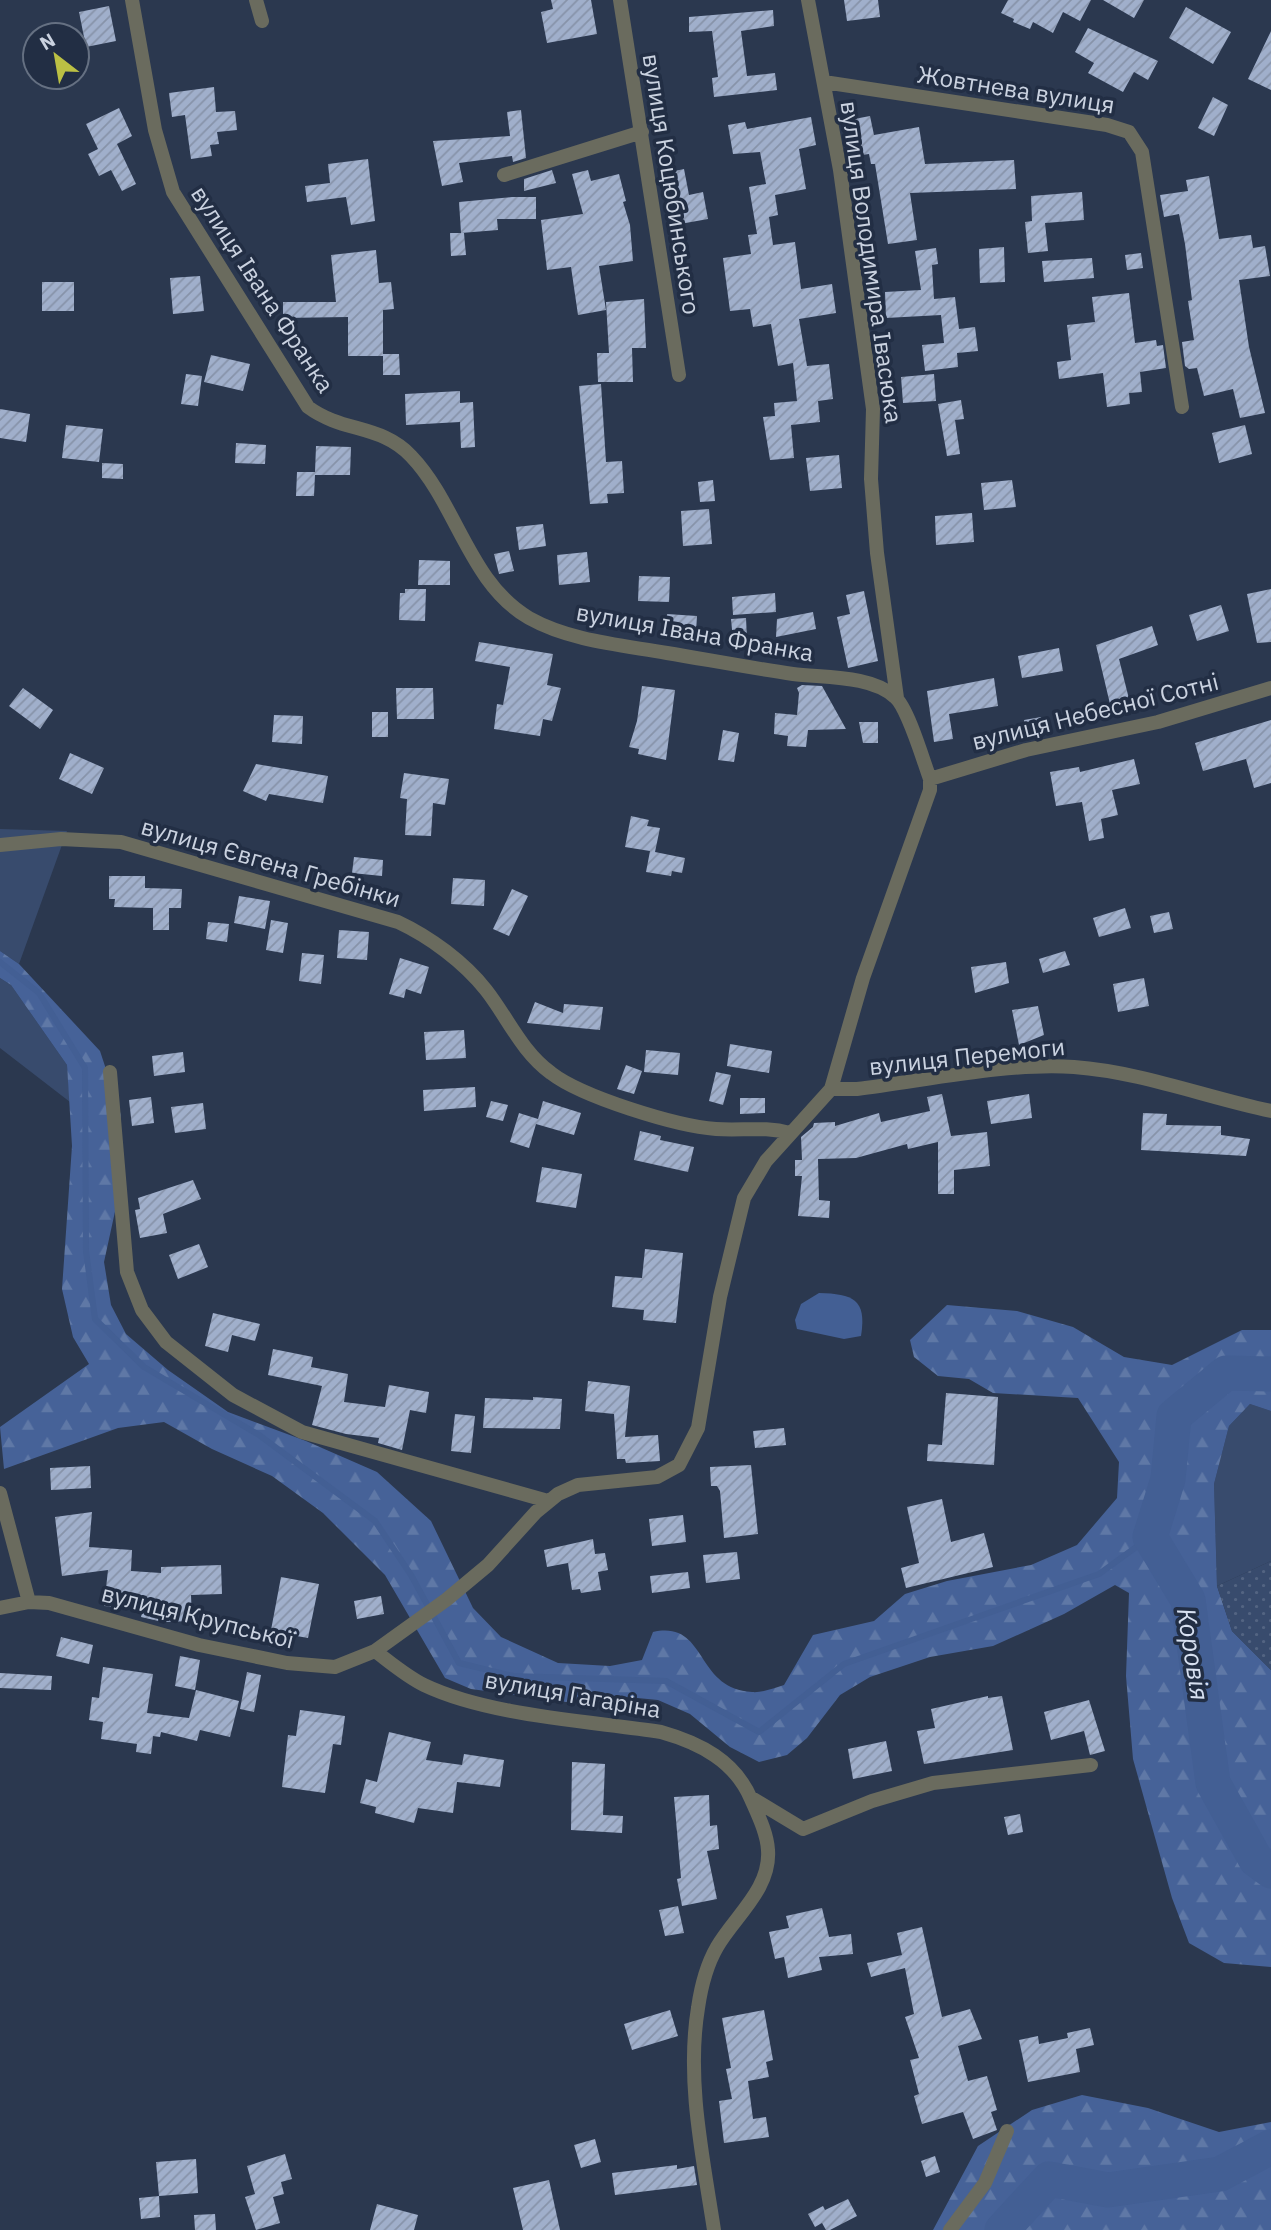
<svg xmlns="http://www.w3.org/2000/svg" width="1271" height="2230" font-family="'IBM Plex Sans',sans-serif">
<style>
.grass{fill:#384b6d}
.forest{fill:url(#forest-firs)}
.park{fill:url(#park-dots)}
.water{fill:#435f94}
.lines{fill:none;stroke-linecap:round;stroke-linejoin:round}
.stream{stroke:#435f94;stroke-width:6}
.river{stroke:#435f94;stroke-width:35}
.building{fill:url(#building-hatch)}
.minor{stroke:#6a6b5e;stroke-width:14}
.labels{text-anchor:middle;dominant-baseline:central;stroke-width:7;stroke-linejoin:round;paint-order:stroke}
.street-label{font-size:24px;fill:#cad2e0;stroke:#222e44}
.water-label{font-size:26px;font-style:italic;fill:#d7e0f1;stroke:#222e44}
</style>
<defs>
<pattern id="forest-firs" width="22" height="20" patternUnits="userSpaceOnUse" patternTransform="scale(1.75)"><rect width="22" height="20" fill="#466298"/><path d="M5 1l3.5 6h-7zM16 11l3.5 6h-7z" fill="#5f78a6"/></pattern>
<pattern id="park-dots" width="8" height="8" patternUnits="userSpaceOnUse" patternTransform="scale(1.75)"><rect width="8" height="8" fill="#384b6d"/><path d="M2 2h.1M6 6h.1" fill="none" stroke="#536482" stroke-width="1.8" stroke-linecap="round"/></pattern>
<pattern id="building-hatch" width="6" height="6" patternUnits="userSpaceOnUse" patternTransform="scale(1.75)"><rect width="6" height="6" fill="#a0afcb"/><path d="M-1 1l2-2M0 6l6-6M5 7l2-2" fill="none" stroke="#8793a9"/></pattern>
</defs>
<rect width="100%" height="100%" fill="#2b384f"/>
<path class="grass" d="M0 829 67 831 19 964 0 951Z
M0 978 11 985 67 1065 70 1102 0 1048Z
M1250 1404 1271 1411V1561L1217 1586 1214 1484 1229 1426Z"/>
<path class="forest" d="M0 951 19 964 100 1051 121 1115V1184L104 1262 111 1305 126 1334 168 1370 228 1412 306 1441 377 1472 431 1521 473 1608 501 1637 558 1663 610 1666 642 1660 653 1632C708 1620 694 1689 752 1692 762 1693 774 1688 784 1685L813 1635 874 1621 905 1594 947 1581 1031 1565 1077 1545 1117 1498 1119 1462 1078 1398 993 1393 969 1379 938 1376 914 1357 910 1340 947 1305 1017 1311 1073 1327 1124 1357 1172 1365 1242 1330H1271V1411L1250 1404 1229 1426 1214 1484 1217 1586 1232 1631 1271 1670V1967L1224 1963 1189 1943 1172 1898 1133 1759 1126 1676 1129 1593 1115 1585 1064 1614 993 1646 930 1657 870 1677 840 1695 807 1738 787 1755 759 1762 730 1747 690 1714 658 1700 617 1696 566 1702 471 1689 445 1678 385 1575 323 1513 272 1476 212 1449 164 1422 118 1428 4 1469 0 1427 89 1364 73 1337 62 1289 72 1146 67 1065 11 985 0 978Z
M1082 2095 1148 2108 1219 2132 1271 2122V2230H933L978 2146 1032 2110Z"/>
<path class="park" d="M1271 1561V1670L1232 1631 1217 1586Z"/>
<path class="water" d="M819 1293C853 1294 867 1299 861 1336L844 1339 797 1329 795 1320 801 1304Z"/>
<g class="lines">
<path class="stream" d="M0 962 39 993 85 1068 86 1251 95 1319 144 1367 259 1435 375 1521 411 1575 459 1663 513 1676 666 1681 759 1732 844 1664 1099 1574 1150 1537"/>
<path class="river" d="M1271 1374 1226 1373 1174 1416 1168 1479 1150 1537 1188 1600 1213 1783 1256 1860 1271 1871
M1002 2230 1049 2179 1108 2190 1220 2174 1271 2147"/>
</g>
<path class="building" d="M551 0H591L597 34 547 43 541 12 553 9Z
M844 0H878L880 17 847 21Z
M1008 0H1091L1080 21 1063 12 1053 33 1033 22 1030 29 1013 22 1014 19 1001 13Z
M1103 0H1144L1134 18Z
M109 6 116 41 86 47 79 12Z
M1186 7 1231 32 1213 64 1169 38Z
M773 10 774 26 741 31 747 76 775 73 777 90 714 97 712 78 718 77 712 31 689 32V17Z
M1088 28 1158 61 1148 80 1134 72 1123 92 1088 73 1094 63 1075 52Z
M1271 31V90L1248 79Z
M214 87 216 112 235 111 237 130 217 132 219 144 210 145 212 156 191 159 185 115 172 117 169 93Z
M1213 97 1228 105 1214 136 1198 128Z
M119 108 132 136 117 144 136 184 122 191 111 170 99 176 88 154 98 149 86 124Z
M521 110 526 158 513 162 512 156 459 163 463 182 442 186 433 141 510 136 507 112Z
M870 116 874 135 919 127 925 164 1014 160 1016 189 910 193 917 240 888 244 875 164H871L869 154 855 156 849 120Z
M811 117 816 145 799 149 806 189 775 195 778 215 769 217 773 245 795 242 801 289 832 284 836 313 799 319 807 366 829 364 833 399 818 401 820 422 791 425 794 458 770 460 763 417 775 416 774 403 797 401 793 363 778 366 771 324 753 327 750 309 730 311 723 258 751 254 748 235 757 234 749 187 766 184 760 152 733 154 728 125 745 122 747 129Z
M368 159 375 221 351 225 346 197 307 202 305 186 330 183 328 164Z
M684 169 689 195 703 192 708 219 680 224 670 172Z
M552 170 556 183 524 191V179Z
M588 170 591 181 619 174 626 201 623 202 630 225 633 261 599 266 606 310 578 315 571 267 547 270 541 220 583 214 572 174Z
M1209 176 1219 239 1251 235 1253 248 1265 246 1270 276 1239 280 1249 347 1265 413 1240 418 1233 389 1204 396 1197 368 1189 369 1185 366 1182 342 1194 340 1188 301 1192 300 1185 244 1179 214 1164 217 1160 195 1188 191 1186 180Z
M1082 192 1084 220 1045 223 1048 251 1028 253 1025 222 1032 221 1031 196Z
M512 197H536V219H497L498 230 461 233 459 202Z
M450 233H464L466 255 451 256Z
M1004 247 1005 282 980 283 979 249Z
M936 248 938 264 932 265 934 299 955 297 959 329 975 327 978 351 957 353 958 367 925 371 922 345 944 343 941 315 886 318 885 292 921 290 915 251Z
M376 250 379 283 391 282 394 309 383 310V356H348V317L283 318V302H336L331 255Z
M1141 253 1143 268 1127 270 1125 255Z
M1092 258 1094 278 1044 282 1042 261Z
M200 276 204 311 173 314 170 278Z
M42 282H74V311H42Z
M1129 293 1135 343 1156 340 1157 346 1163 345 1166 368 1140 372 1142 392 1129 393 1130 404 1107 407 1103 373 1059 379 1057 362 1071 360 1067 325 1095 322 1092 297Z
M644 299 646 348H632L633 382H598L597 353H609L606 302Z
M383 354H399L400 375H383Z
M211 355 250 364 243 391 204 382Z
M186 374 202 376 198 406 181 404Z
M934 374 936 401 903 403 901 377Z
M601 384 606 462 622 461 624 493 607 494 608 503 590 504 579 386Z
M460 391V403L473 402 475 447 461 448 460 422 406 425 405 394Z
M961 400 964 419 955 420 960 454 947 456 938 404Z
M0 409 30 414 26 442 0 438Z
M66 425 103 429 99 462 62 458Z
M1245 425 1252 454 1219 463 1212 433Z
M236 443 266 445 265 464 235 463Z
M316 446 351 447 350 475H315L314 496H296L297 472H315Z
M839 455 842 488 810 491 806 458Z
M102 463 123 464V479L102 478Z
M713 480 715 501 700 502 698 482Z
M1012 480 1016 507 984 510 981 483Z
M709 509 712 544 683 546 681 511Z
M972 513 974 542 936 545 935 516Z
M543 524 546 546 519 550 516 527Z
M509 551 514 571 499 574 494 554Z
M587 552 590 582 559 585 557 555Z
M419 560 450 561V585H418Z
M639 576 670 577 669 602 638 601Z
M405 589H426L425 621 399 620 400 593H405Z
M1271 589V642L1257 643 1247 594Z
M864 591 878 661 848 668 837 617 850 614 846 595Z
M775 593 776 612 733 615 732 597Z
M1221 605 1229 631 1197 641 1189 615Z
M813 612 816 629 776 637 777 619Z
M667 614 697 616 696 632 690 631 689 637 665 635Z
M746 618 747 639 733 640 731 619Z
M1152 626 1158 645 1119 659 1129 699 1110 704 1096 645Z
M479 642 553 654 547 685 561 688 552 721 543 719 540 736 494 729 497 704 503 705 510 667 475 661Z
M1059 648 1063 671 1022 678 1018 656Z
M994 678 998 706 949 714 953 739 934 742 927 691Z
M802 685 822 686 846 729 808 730 806 747 787 746 788 736 774 734 775 713 797 715 799 693 797 688Z
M642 686 675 690 666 760 638 754 639 749 629 747 637 721Z
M23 688 53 710 40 729 9 706Z
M396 688H433L434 719H397Z
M372 712H388V737H372Z
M274 715 303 716 302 744 272 742Z
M1041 717 1045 735 1027 738 1024 720Z
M1271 720V783L1254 788 1246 759 1203 771 1195 743Z
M859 722H878V743H863Z
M723 730 739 733 734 762 718 760Z
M70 753 104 768 92 794 59 779Z
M1134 759 1140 784 1112 790 1118 815 1101 819 1104 838 1089 841 1082 802 1056 806 1050 772 1079 767 1080 772Z
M256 764 328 776 323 803 269 794 266 801 243 791Z
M404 773 449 779 445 805 433 803 431 836 405 835 407 799 400 798Z
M631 816 649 820 647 826 660 828 655 852 685 858 682 873 672 871 671 876 646 872 650 851 625 847Z
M354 857 383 860 382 876 352 873Z
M109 876H145V888L182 889 181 908H169V930H153V908L114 907 115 899H109Z
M453 878 485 880 484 906 451 904Z
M512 889 528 896 509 936 493 929Z
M239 896 270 901 265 929 234 923Z
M1125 908 1131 928 1099 937 1093 918Z
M1169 912 1173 929 1154 933 1150 916Z
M271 920 288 923 283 953 266 950Z
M208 922 229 924 227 942 206 939Z
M339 930 369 932 367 960 337 958Z
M1065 951 1070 965 1043 973 1039 959Z
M302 953 324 955 321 984 299 981Z
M400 958 429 967 421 994 406 989 404 998 389 994Z
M1006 962 1009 983 975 993 971 967Z
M1144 978 1149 1006 1118 1012 1113 984Z
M535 1002 563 1013 564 1004 603 1007 600 1030 527 1023Z
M1038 1006 1044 1035 1019 1045 1012 1010Z
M464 1030 466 1058 426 1060 424 1032Z
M730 1044 772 1051 769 1073 727 1066Z
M646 1050 680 1053 678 1075 644 1072Z
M183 1052 185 1072 154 1076 152 1056Z
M626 1065 642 1071 634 1094 617 1089Z
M716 1072 731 1075 723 1105 709 1101Z
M475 1087 476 1107 424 1111 423 1090Z
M942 1094 951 1136 987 1132 990 1166 954 1170V1194H938V1142L908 1149 907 1144 856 1158 818 1159 819 1200 830 1201 829 1218 798 1216 802 1176H795V1160H802L801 1137 813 1127 814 1123 835 1122V1126L879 1113 881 1122 930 1111 927 1097Z
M1029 1094 1032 1118 991 1124 987 1101Z
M151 1097 154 1123 132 1126 129 1100Z
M740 1098H765V1113L740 1114Z
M491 1101 508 1105 503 1121 486 1117Z
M543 1101 581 1113 574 1135 536 1124 529 1148 510 1142 519 1113 538 1119Z
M203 1103 206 1129 175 1133 171 1107Z
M1143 1113 1167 1114 1166 1125 1221 1126V1135L1250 1139 1246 1156 1141 1150Z
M640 1131 661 1136 660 1140 694 1147 688 1172 634 1160Z
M542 1167 582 1174 576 1208 536 1202Z
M193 1180 201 1199 163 1214 167 1233 140 1238 135 1210 140 1209 138 1198Z
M199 1244 208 1267 178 1279 169 1255Z
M645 1249 683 1253 676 1323 643 1320 644 1310 612 1307 615 1276 642 1278Z
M213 1313 260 1324 255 1341 232 1335 228 1352 205 1346Z
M273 1349 313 1357 311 1367 348 1374 344 1402 385 1407 389 1385 429 1392 426 1413 410 1410 402 1450 378 1443 379 1438 346 1434 312 1425 322 1386 268 1375Z
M588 1381 630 1386 625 1437 658 1435 660 1461 626 1463 625 1459H617L614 1414 585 1411Z
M946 1393 998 1397 994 1465 927 1461 928 1444 942 1445Z
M533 1397 562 1399 560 1429 483 1428 485 1398 533 1400Z
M455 1414 475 1416 471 1453 451 1451Z
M784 1428 786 1445 755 1448 753 1431Z
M751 1465 758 1534 724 1538 720 1491 717 1486H711L710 1467Z
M90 1466 91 1488 51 1490 50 1468Z
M942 1499 951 1542 984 1533 993 1567 906 1588 901 1568 919 1563 907 1507Z
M92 1512 89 1547 132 1550 131 1571 161 1573V1567L221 1565 222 1594 191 1595 192 1621 163 1622 141 1617 143 1609 104 1606 108 1570 62 1576 55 1517Z
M683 1515 686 1542 652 1546 649 1519Z
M593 1539 595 1554 605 1553 608 1570 598 1572 601 1590 581 1593 580 1589 572 1590 568 1563 547 1567 544 1550Z
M737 1552 740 1579 706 1583 703 1555Z
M688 1572 690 1588 652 1593 650 1576Z
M281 1577 319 1584 308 1638 291 1635 288 1649 268 1646Z
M381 1596 384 1614 357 1619 354 1601Z
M61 1637 93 1645 89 1664 56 1656Z
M180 1656 200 1660 195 1690 175 1686Z
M103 1667 153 1674 147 1713 189 1718 196 1690 239 1701 230 1737 200 1730 197 1741 161 1732 160 1737 153 1736 151 1754 136 1752 137 1744 101 1739 103 1722 89 1720 92 1697 99 1698Z
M247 1672 261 1675 254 1712 240 1709Z
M0 1673 52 1676 51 1690 0 1688Z
M988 1696V1698L1002 1696 1013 1750 924 1764 917 1731 935 1728 931 1709Z
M1089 1700 1105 1751 1090 1755 1084 1731 1051 1740 1044 1712Z
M300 1710 345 1716 341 1745 333 1744 325 1793 282 1787 288 1735 296 1736Z
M389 1732 431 1742 426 1760 462 1765 464 1754 504 1760 500 1787 457 1782 453 1813 418 1808 414 1823 375 1813 376 1807 360 1803 366 1779 377 1782Z
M886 1741 892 1771 853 1779 848 1749Z
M572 1762 605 1764 603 1815 623 1816 622 1833 571 1830Z
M709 1795 710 1826 717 1825 719 1849 707 1851 717 1899 682 1906 677 1879 681 1878 674 1797Z
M1020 1814 1023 1832 1008 1835 1004 1817Z
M678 1906 684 1933 665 1936 659 1910Z
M822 1908 829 1937 851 1934 853 1954 819 1957 822 1970 788 1978 784 1957 775 1959 769 1932 789 1928 786 1916Z
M922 1927 942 2017 970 2009 982 2039 958 2046 968 2081 987 2076 997 2110 991 2112 997 2130 973 2139 963 2112 922 2124 914 2096 919 2094 910 2060 919 2058 905 2017 914 2014 905 1968 871 1977 867 1963 902 1955 897 1933Z
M670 2010 678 2036 632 2050 624 2024Z
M764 2010 773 2060 766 2062 769 2077 748 2081 753 2119 766 2117 769 2137 724 2143 719 2101 732 2099 726 2069 731 2068 722 2018Z
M1090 2028 1094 2045 1076 2049 1080 2072 1028 2082 1019 2040 1038 2036 1039 2044 1068 2038 1067 2033Z
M595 2139 601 2162 581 2168 574 2145Z
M285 2154 292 2179 281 2182 284 2194 273 2197 280 2223 256 2230 245 2197 255 2194 247 2166Z
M935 2156 940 2172 926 2177 921 2161Z
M196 2159 198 2193 159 2196 156 2162Z
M677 2165V2169L694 2166 697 2185 615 2195 612 2173Z
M549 2180 560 2230H523L513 2188Z
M159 2196 160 2217 141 2219 139 2198Z
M848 2199 857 2216 830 2230H826L822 2223 815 2227 808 2214 823 2206 825 2210Z
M377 2204 418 2215 414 2230H370Z
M215 2214 216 2230H195L194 2215Z"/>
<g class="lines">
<path class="minor" d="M256 0 262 21
M620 0 679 375
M808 0 840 170 873 409 871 479 877 553 897 698
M824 82 1107 125 1129 132 1142 152 1182 407
M504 175 642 132
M930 779 1026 750 1158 722 1271 688
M0 845 61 839 121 842 398 922C430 937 464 962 486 990 508 1018 521 1051 551 1073 582 1097 676 1126 716 1129 742 1131 764 1126 790 1133
M110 1072 127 1272 142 1310 166 1342 233 1395 302 1432 548 1501
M831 1089H857C923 1081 1010 1062 1074 1067 1141 1072 1205 1097 1271 1111
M0 1493 29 1602
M0 1608 29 1602 49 1603 199 1645 287 1663 335 1667 375 1651 446 1600 488 1565 536 1512 558 1494 578 1485 657 1477 679 1465 698 1428 720 1297 744 1198 766 1161 831 1089 863 978 930 790V779C923 760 908 708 895 697 871 675 824 678 793 674 751 668 709 660 667 653 622 645 570 641 529 618 469 583 457 504 411 456 381 424 343 433 308 407L173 192 155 130 132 0
M375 1651C391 1663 406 1676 424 1685 489 1716 589 1721 661 1732 700 1743 735 1761 751 1799 758 1815 767 1833 768 1850 771 1889 734 1917 717 1947 706 1966 701 1987 698 2008 686 2080 703 2158 714 2230
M750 1797 803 1829 872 1801 933 1783 1091 1765
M950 2230 985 2183 1007 2131"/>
</g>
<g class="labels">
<g class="street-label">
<text transform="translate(1016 89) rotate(9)">Жовтнева вулиця</text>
<text transform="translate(672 184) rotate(81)">вулиця Коцюбинського</text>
<text transform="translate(872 262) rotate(82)">вулиця Володимира Івасюка</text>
<text transform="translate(263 289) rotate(57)">вулиця Івана Франка</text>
<text transform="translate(695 632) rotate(10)">вулиця Івана Франка</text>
<text transform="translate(1095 711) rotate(-14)">вулиця Небесної Сотні</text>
<text transform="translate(271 862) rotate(16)">вулиця Євгена Гребінки</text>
<text transform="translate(967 1056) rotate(-6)">вулиця Перемоги</text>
<text transform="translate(198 1616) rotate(14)">вулиця Крупської</text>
<text transform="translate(573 1694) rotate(10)">вулиця Гагаріна</text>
</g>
<g class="water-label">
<text transform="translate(1194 1654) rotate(81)">Коровія</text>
</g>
</g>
<g transform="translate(56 56) rotate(329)"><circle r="33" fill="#222e44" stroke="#657082" stroke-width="2"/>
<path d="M0-5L12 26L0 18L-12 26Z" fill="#bbc044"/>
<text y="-10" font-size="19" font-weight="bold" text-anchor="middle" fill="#cad2e0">N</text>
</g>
</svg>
